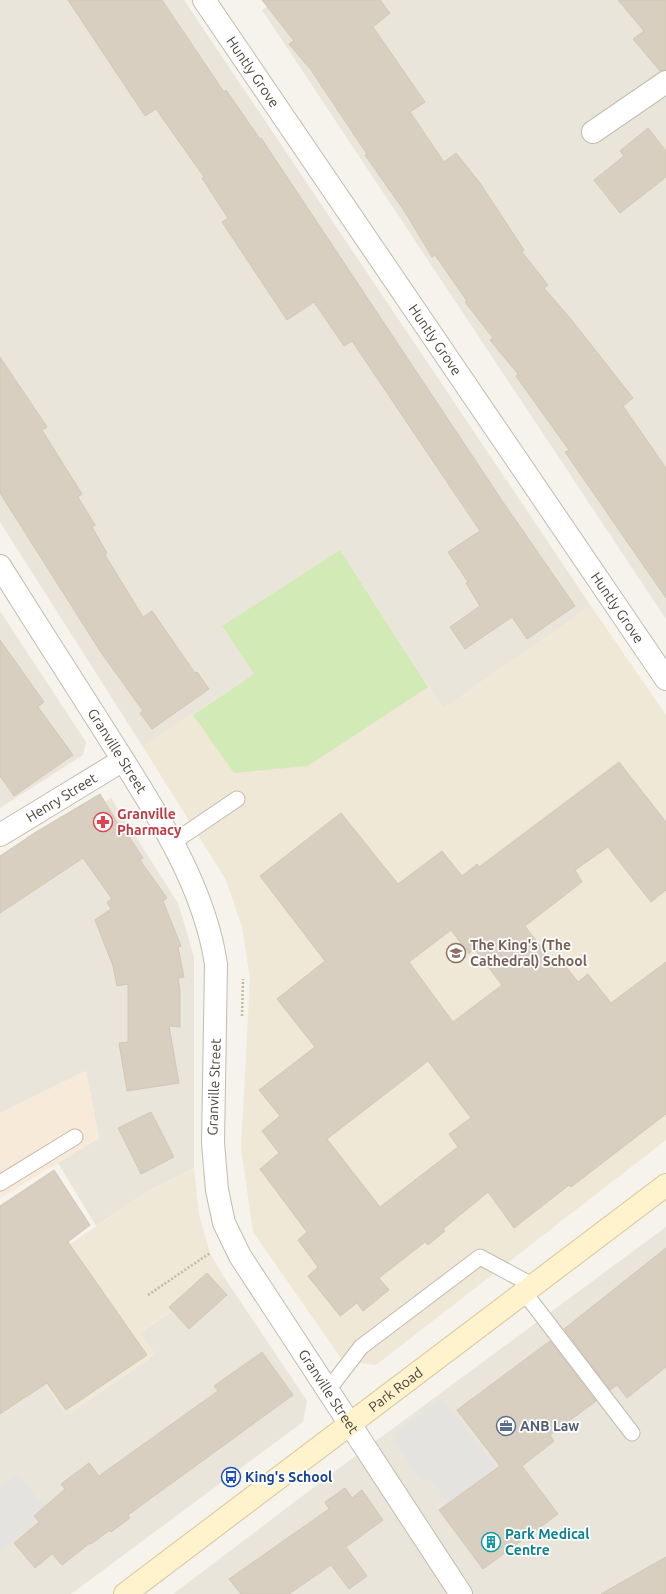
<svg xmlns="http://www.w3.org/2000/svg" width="666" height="1594" font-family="Ubuntu,sans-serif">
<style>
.residential{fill:#eae5da}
.commercial{fill:#f7ead8}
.education{fill:#efe8d6}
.green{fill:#d2eab5}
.parking{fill:#e5e3e0}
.building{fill:#d8cfc1;stroke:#d3c7b4;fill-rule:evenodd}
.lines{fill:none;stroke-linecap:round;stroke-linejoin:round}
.lane-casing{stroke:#c2bbae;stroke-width:17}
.street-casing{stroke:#c2bbae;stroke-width:24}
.secondary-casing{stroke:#d6c79b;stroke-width:24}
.path{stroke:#c4b79f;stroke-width:2.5;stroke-dasharray:2 2;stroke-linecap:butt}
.lane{stroke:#fff;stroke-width:15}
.street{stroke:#fff;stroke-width:22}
.secondary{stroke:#fff3cd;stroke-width:22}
.labels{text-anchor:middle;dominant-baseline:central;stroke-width:3.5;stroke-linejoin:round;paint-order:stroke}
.street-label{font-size:14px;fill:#4b4439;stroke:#fff}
.health-label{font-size:14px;font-weight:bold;fill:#be3a42;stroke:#fff;text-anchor:start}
.education-label{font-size:14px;font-weight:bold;fill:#785e54;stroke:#fff;text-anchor:start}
.service-label{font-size:14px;font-weight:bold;fill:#4e5e75;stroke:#fff;text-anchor:start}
.transit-label{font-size:14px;font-weight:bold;fill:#164399;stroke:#fff;text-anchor:start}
.culture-label{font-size:14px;font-weight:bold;fill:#0d838f;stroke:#fff;text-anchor:start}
</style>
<rect width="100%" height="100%" fill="#f6f3ec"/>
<path class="residential" d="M0 0H184L591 606 443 709 340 550 222 626 254 674 143 747 0 522Z
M277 0H666V619L262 10Z
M0 611 86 742 83 755 0 808Z
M111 798 178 903 194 957V1168L145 1193 96 1226 58 1163 99 1138 86 1071 0 1113V868Z
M666 1227V1594H173L342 1466Z
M224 1277 307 1401 303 1422 71 1594H0V1403L6 1412 45 1384 67 1415 154 1355 139 1333Z"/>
<path class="commercial" d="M86 1071 99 1138 0 1198V1113Z"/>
<path class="education" d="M340 550 443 709 591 606 666 715V1140L376 1365 343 1361 253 1232 241 1148 250 979 242 927 226 880 143 747 254 674 222 626Z
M194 1168 199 1214 210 1253 224 1277 140 1332 155 1354 67 1415 45 1384 6 1412 0 1403V1292L145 1193Z"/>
<path class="green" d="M340 550 428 687 308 766 234 773 193 715 254 674 222 626Z"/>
<path class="parking" d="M442 1398 497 1469 448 1504 432 1481 421 1480 394 1442 397 1431Z
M18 1474 48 1511 0 1551V1486Z"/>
<path class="building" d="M68 0H162L224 92 226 90 260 139 261 138 505 505 575 606 527 639 512 617 465 649 450 627 480 606 466 583 468 582 448 552 480 531 352 341 344 346 314 302 287 320 222 222 228 218 202 178 204 177 156 109 145 116Z
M262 0H380L390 13 373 27 425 102 410 112 444 162 456 153 480 183 524 250 522 252 548 285 544 288 570 318 633 398 623 406 666 468V598L565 452 569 450 516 376 518 374 490 340 493 338 465 302 467 301 435 255 432 257 405 212 365 155 367 154 311 70 289 44 294 41Z
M618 0H666V70L660 71 633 39 644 31Z
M648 128 666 151V177L620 213 594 180 624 156 620 151Z
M0 357 47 427 42 430 82 494 78 497 95 525 92 527 107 553 105 555 143 617 152 611 195 673 197 672 209 689 152 729 140 713 143 711 100 651 0 493Z
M0 640 44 702 38 707 73 755 14 796 0 776Z
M619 762 666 822V890L651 902 608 847 575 870 582 882 525 926 553 963 559 958 578 982 588 974 611 1003 666 962V1114L571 1187 569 1185 514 1228 488 1192 443 1229 445 1231 428 1245 425 1242 379 1278 389 1290 363 1311 357 1303 340 1316 308 1276 318 1267 298 1240 307 1232 260 1169 279 1153 262 1131 280 1116 259 1090 315 1047 277 999 325 961 260 876 341 813 398 884 442 851 462 876 477 864 479 867ZM451 930 469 954 474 948 502 985 453 1022 409 962ZM428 1061 471 1118 449 1134 458 1147 380 1207 327 1139Z
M100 794 124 834 126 832 143 858 140 860 167 898 163 901 181 946 178 947 184 977 178 978 180 990V1027L169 1026 179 1083 127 1091 119 1043 128 1042V984L117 986 113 966 95 920 111 909 107 902 112 899 83 858 0 913V856L36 832Z
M151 1112 174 1157 141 1174 118 1128Z
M54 1170 90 1225 68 1242 147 1355 66 1410 47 1383 0 1414V1206Z
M666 1248V1367L627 1398 617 1385 610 1390 564 1329Z
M207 1273 227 1295 189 1329 169 1307Z
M550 1341 596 1401 550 1435 554 1441 522 1466 558 1514 483 1569 439 1510 500 1466 457 1410Z
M262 1352 293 1395 128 1515 130 1518 111 1532 110 1530 91 1544 90 1543 62 1565 52 1554 35 1568 14 1543 39 1522 34 1516 65 1489 61 1484 89 1463 99 1476 218 1391 214 1386Z
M345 1488 352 1498 362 1490 383 1520 346 1547 367 1576 349 1589 331 1565 289 1594H241L229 1579 329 1509 325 1502Z
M666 1557V1594H601Z"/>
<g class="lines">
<g class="lane-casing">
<path id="lane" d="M172 843 237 799
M0 1183 75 1137
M524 1292 632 1433
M328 1390 361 1347 480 1257 532 1285"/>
</g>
<g class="street-casing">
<g id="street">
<path id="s1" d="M204 0 666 679"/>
<path d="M593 132 666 82"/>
<path id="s2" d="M0 566C35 622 71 678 106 733 151 805 203 879 216 964L213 1143 217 1190 224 1223 240 1256 461 1594"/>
<path id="s3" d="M0 835 123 760"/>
</g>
</g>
<g class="secondary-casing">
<g id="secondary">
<path id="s4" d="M125 1594 666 1185"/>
</g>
</g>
<path class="path" d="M242 1016 243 979
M148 1295 210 1253"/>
<use href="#lane" class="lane"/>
<use href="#street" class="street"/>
<use href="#secondary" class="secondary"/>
</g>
<defs>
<g id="pharmacy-ring" transform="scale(1)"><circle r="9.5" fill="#fff" stroke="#e0444e" stroke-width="1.5"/><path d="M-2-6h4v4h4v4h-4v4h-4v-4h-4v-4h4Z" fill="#e0444e"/></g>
<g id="school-ring" transform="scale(1)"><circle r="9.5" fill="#fff" stroke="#8d6e63" stroke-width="1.5"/><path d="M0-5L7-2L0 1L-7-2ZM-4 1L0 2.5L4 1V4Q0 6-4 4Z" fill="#8d6e63"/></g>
<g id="office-ring" transform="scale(1)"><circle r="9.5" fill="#fff" stroke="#5c6f8a" stroke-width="1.5"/><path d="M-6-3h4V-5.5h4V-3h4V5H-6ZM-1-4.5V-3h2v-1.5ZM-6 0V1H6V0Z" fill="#5c6f8a"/></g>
<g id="bus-ring" transform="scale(1)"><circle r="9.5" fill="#fff" stroke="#1a4fb4" stroke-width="1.5"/><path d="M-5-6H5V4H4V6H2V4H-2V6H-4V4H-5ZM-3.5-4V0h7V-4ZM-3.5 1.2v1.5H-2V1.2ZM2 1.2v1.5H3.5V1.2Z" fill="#1a4fb4"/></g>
<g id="building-ring" transform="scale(1)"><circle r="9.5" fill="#fff" stroke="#0f9aa8" stroke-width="1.5"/><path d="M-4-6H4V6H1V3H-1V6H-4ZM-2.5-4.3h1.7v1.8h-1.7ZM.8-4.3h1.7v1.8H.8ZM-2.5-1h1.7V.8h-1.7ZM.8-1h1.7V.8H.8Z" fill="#0f9aa8"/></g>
</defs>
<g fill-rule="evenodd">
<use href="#pharmacy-ring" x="103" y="822"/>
<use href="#school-ring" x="456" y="953"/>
<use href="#office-ring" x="506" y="1426"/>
<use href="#bus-ring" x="231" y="1477"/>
<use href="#building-ring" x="491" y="1542"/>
</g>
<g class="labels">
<g class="street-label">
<text stroke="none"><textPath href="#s1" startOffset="87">Huntly Grove</textPath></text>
<text stroke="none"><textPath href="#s1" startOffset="411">Huntly Grove</textPath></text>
<text stroke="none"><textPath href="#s1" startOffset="735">Huntly Grove</textPath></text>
<text stroke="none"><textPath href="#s2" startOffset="219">Granville Street</textPath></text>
<text stroke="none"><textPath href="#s3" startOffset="72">Henry Street</textPath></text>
<text transform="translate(214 1087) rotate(-88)">Granville Street</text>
<text stroke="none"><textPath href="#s4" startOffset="339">Park Road</textPath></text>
<text stroke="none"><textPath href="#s2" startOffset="914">Granville Street</textPath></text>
</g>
<g class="health-label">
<text x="117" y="814">Granville<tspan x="117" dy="16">Pharmacy</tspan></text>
</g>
<g class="education-label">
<text x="470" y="945">The King's (The<tspan x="470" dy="16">Cathedral) School</tspan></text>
</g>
<g class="service-label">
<text x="520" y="1426">ANB Law</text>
</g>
<g class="transit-label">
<text x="245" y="1477">King's School</text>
</g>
<g class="culture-label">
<text x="505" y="1534">Park Medical<tspan x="505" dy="16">Centre</tspan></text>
</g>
</g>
</svg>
